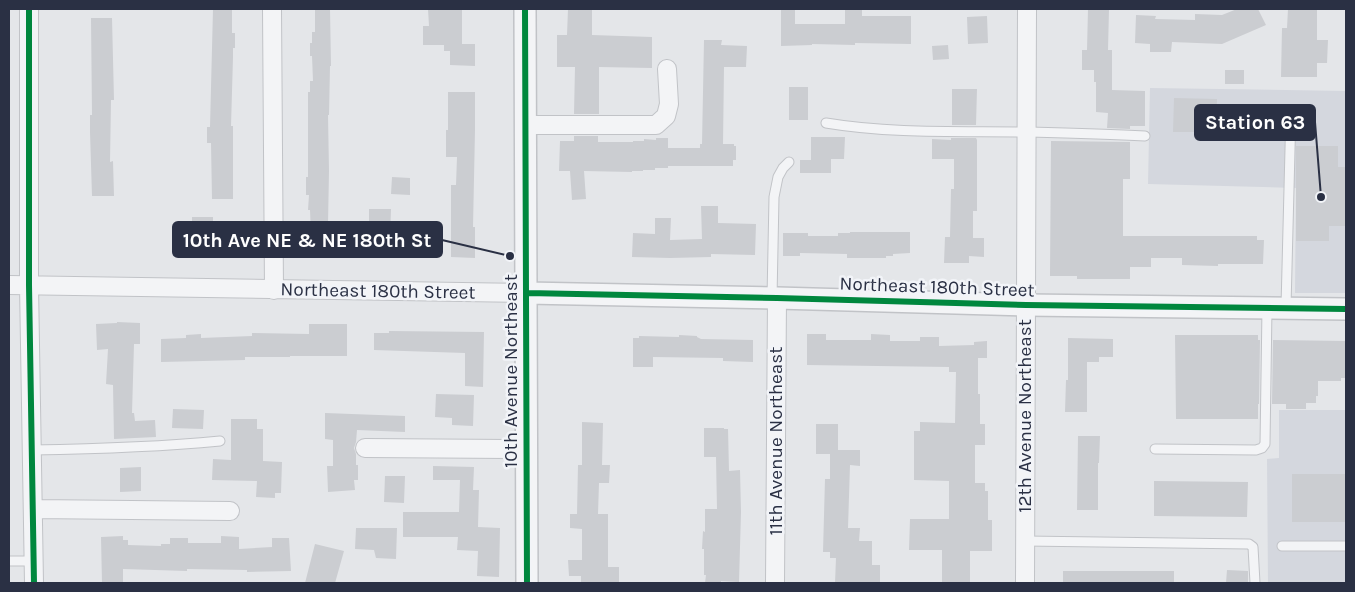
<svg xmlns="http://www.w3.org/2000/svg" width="1355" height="592" font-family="Karla,sans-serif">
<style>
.built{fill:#d4d7de}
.building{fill:#cbcdd1}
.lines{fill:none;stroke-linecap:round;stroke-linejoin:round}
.service-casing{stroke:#c1c3c7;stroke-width:11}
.minor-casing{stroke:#c1c3c7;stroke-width:20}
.tertiary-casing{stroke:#c1c3c7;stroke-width:24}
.service{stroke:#f3f4f6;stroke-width:9}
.minor{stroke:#f3f4f6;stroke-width:18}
.tertiary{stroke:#f3f4f6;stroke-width:21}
.cycleway-casing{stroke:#f2f4f8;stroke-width:9}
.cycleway{stroke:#00873e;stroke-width:6}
.labels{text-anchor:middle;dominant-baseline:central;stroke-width:5;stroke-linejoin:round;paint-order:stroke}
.street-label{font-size:19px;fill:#2a3044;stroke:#f2f4f8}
.leader{fill:none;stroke:#2a3044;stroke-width:2}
.callout-dot{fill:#2a3044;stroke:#f2f4f8;stroke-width:2}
.callout{fill:#2a3044;stroke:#2a3044;stroke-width:2}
.callout-label{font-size:20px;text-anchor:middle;font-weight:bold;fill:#fff}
</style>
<rect width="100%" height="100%" fill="#e4e6e9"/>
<path class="built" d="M1150 88 1346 91V293H1295L1296 188 1148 184Z
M1279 410H1346V583H1268L1267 459 1279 458Z"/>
<path class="building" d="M213 9H232V33H235V48H233V57L231 126H233V199H212L211 143H207V127H210Z
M315 9H330L331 66H330L329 115H328L329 171 328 224H332V257L312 258 310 210H308L309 195H306V177H308V92H310V81H313L312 56H310V43H312V32H315Z
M428 9H462V44H475V66L450 65V51H444V45H423V26H429Z
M568 9H592V35L652 37V68L599 67V114H574L575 67H557V35H567Z
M845 9H862V16H911V44L855 43V45L812 44V45L781 46V10H795V24H845Z
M1088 9H1109L1108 50H1112V90L1145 91V126H1130V129L1107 128 1108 113 1096 112V82H1094V70H1082V50H1087Z
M1237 9H1258L1266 25 1222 44 1172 42 1171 52H1150V44L1135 43 1136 15 1156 16 1155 19 1195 20V14L1222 15Z
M1288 9H1317V40H1328L1327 63H1317V77H1281L1282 28H1287Z
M987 16 988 43 968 44 967 17Z
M91 18H112L114 100H111L110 162 113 161 114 196H92L90 132V115H92Z
M704 40H722L721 45 747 46 746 67H724L723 144H734V146H736V160H733V166H668V168H655V170H643V171H632V172L584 171 586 199 572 200 570 171H559L560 141H574V136H598V142H633V141H644V139L656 140V138H668V148H700V144H702Z
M948 45 949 59 933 60 932 46Z
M1225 70H1244V84H1225Z
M789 87H808V120H789Z
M952 89H977L976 125H952Z
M448 92H475V130L473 227H475V258L451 257V185H456L457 157H446V130H448Z
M1174 98 1217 99 1216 132H1173Z
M811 137H845L844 159H831V173H800V160H811Z
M951 138H976L977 140V211H973V238H984V257L969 256V263H944L945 237H950L951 189H954V159H932V139L951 140Z
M1051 141 1130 142V179H1123V236H1257V240H1264L1263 264H1218V266L1182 265V258H1151V267H1130V279H1077V276H1050Z
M1296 146H1338V167H1346V226H1329V241H1296Z
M392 177 410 178V195L391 194Z
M701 206H718V223L756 224 755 255 711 254V257L670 258 632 257 633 233 655 234V218H671L670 240 702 239Z
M369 209H391L390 237 369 236Z
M192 217H213V245H181V229H192Z
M850 232H910V253L893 254V256H886V258H847V254L800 253V256H783V233H808V236H838V233H850Z
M117 322 140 323V344H134L132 413H134L135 421 155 420 156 437 114 439 113 385 106 384 108 349 97 350 96 324 117 323Z
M309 324H347V356H290V357H245V360L161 362V339L186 338V335L201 334V338L252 336V333L309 334Z
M389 331 484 332 483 387 465 386V353L374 350V333H389Z
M807 334H826V340H871V334L890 335V341H920V337H939V346L974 345V342L987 341V358H978V394H980V424H985V445H975V483H985V491H988V520H992V551H970V583H942V550H909L910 519H949V481L914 480V431H920V422L955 423 956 372H949V367L807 365Z
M679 335 697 336V337L701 339 753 340V362L723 361V358L653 357V367H633V338H639V336L679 337Z
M1175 335H1258V340H1260L1259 404H1258V419H1176Z
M1068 338 1113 339V357H1099V362H1087V412H1065L1066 380H1068Z
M1273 340 1346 341V378H1341V381H1318V396H1316V403H1306V409H1286V404H1272Z
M436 394 474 395 473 426 452 425V418L435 417Z
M173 409 204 410 203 429 172 428Z
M325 413 405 416V432L357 430 356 442 354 448 356 454V465H358V480H354L355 490 328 492 327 466H333V440L325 439Z
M231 419H257V429H263V461L282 462 281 493H275V498L256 497 257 481 212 480 213 459 231 460Z
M582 422 603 423 602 465H610L609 483H599L598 514H608V567H619V583H581V576H569L568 560H582V529L570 528V514H577L578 465H582Z
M816 424H838V450H860V466L850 465 848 528H860L859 541H872V565H880V583H835L836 558H830V552H823L825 479H830V454H816Z
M704 428H724V429H728L729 471 740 470 741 512 739 582 721 581V583H705L706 575H704V549H702L703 531 705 532V509H717L716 457H704Z
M1078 436H1100L1099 463H1098V510H1077Z
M433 466 474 467 473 490H479L478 527 500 528 499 577 477 576 478 551 457 550 458 537H403V512H459L460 480H433Z
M141 467V491L120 492V468Z
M1292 474H1346V522H1292Z
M385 476H405L404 503 384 502Z
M1154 481 1248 482 1247 517 1154 516Z
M356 528H397L396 559 376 558 374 550 355 549Z
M123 536V540H128V545L161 546V544H170V538H188V543H221V536L239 537V549L272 547V538H289L291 571 247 572V570L187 569V571L123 569V583H102L101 537Z
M315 544 344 551 335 583H305Z
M1227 570 1248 571V583H1226Z
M1063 571H1174V583H1063Z"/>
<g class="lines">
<g class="service-casing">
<path id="service" d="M826 123C892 134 959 131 1026 132 1065 133 1105 134 1145 136
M772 298 774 197 778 177 783 168 789 162
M1286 307 1291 110
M1155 449 1256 450 1262 448 1265 444 1267 308
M32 450C95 449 158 447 220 441
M1025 541 1249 544 1253 547 1255 583
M1282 546H1346
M9 561H34"/>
</g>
<g class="minor-casing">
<path id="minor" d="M29 9V285L34 583
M272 9 274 290
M525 125H656L666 116 669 104 667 69
M9 285 527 293
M365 448 526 449
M33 509 230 511
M775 583 777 298
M1025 583 1027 9"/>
</g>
<g class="tertiary-casing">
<path id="tertiary" d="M525 9 527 583
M527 293 777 298 1026 305 1346 309"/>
</g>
<use href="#service" class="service"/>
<use href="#minor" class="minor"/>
<use href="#tertiary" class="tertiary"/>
<g class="cycleway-casing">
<path id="cycleway" d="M29 9V285L34 583
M525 9 527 583
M527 293 777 298 1026 305 1346 309"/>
</g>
<use href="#cycleway" class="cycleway"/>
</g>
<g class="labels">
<g class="street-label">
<text transform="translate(937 287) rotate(2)">Northeast 180th Street</text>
<text transform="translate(378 291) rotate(1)">Northeast 180th Street</text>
<text transform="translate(511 371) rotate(-90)">10th Avenue Northeast</text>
<text transform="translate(1025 416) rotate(-90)">12th Avenue Northeast</text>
<text transform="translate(776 441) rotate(-90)">11th Avenue Northeast</text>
</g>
</g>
<path class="leader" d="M1321 197L1315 122M510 256L442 240"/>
<g class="callout-dot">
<circle cx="1321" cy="197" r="5"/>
<circle cx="510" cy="256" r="5"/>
</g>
<g class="callout">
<rect x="1195" y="105" width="120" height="35" rx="5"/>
<rect x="173" y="222" width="269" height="35" rx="5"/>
</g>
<g class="callout-label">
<text x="1255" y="129">Station 63</text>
<text x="307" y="247">10th Ave NE &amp; NE 180th St</text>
</g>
<rect width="1355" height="592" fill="none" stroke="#2a3044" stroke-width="20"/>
</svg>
